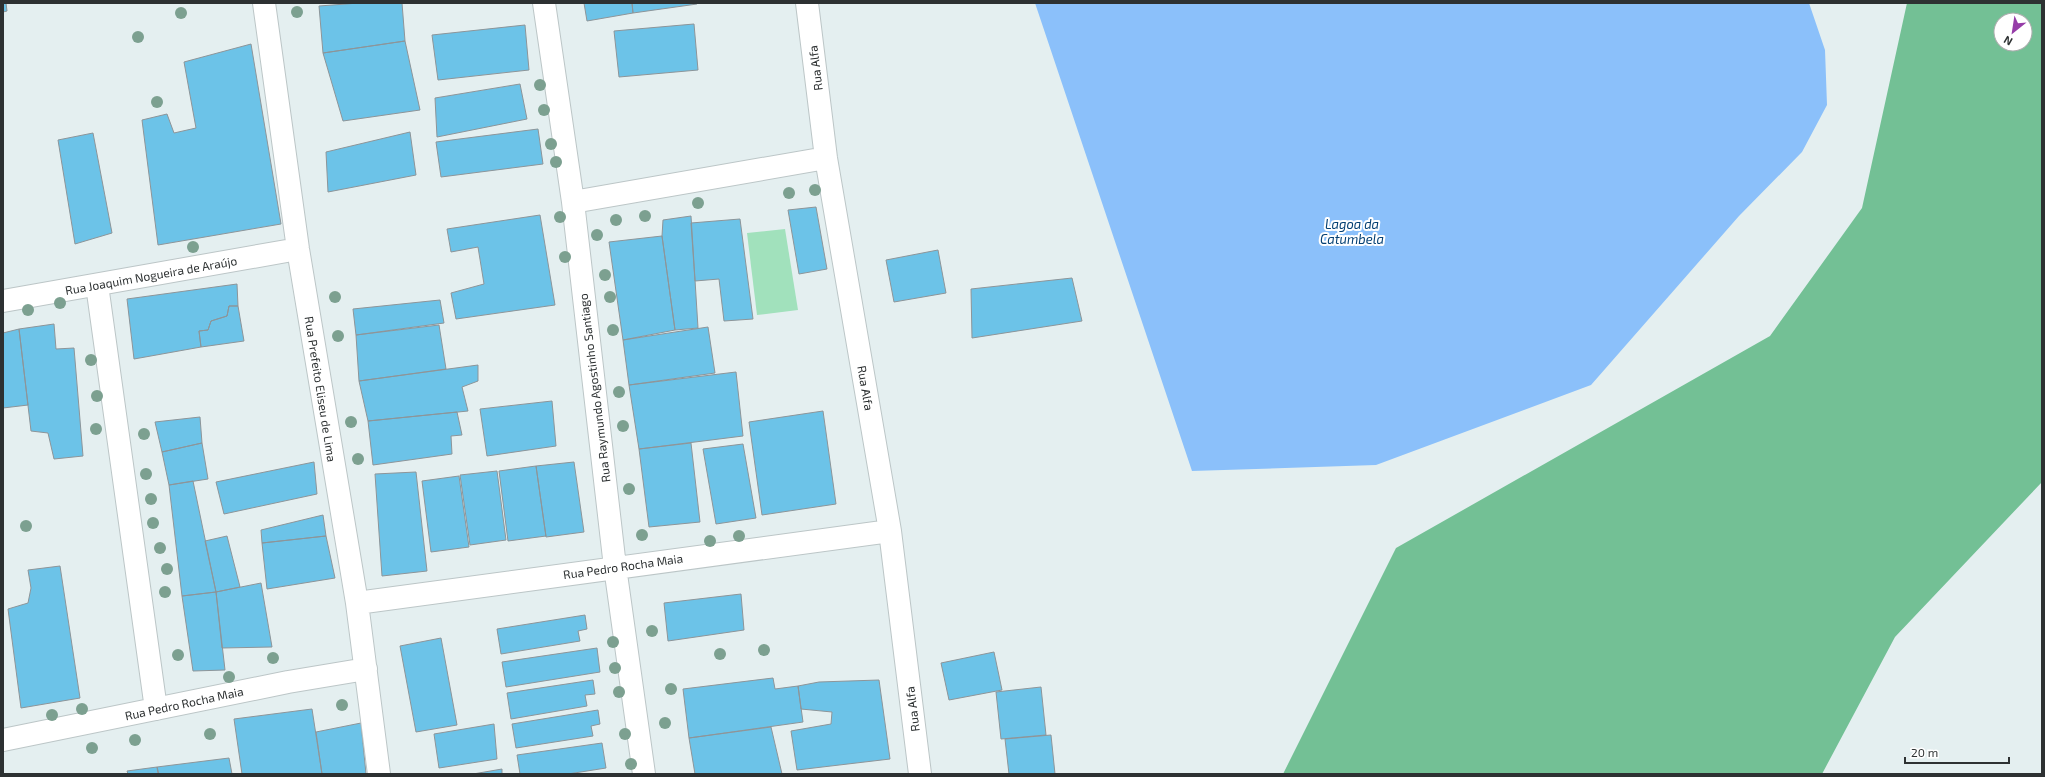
<svg xmlns="http://www.w3.org/2000/svg" width="2045" height="777" font-family="'Exo 2',sans-serif">
<style>
.green{fill:#a1e1bc}
.forest{fill:#73c095;fill-rule:evenodd}
.water{fill:#8bc0fa}
.building{fill:#6cc3e8;stroke:#8d9599}
.lines{fill:none;stroke-linecap:round;stroke-linejoin:round}
.minor-casing{stroke:#bcc6c7;stroke-width:24}
.minor{stroke:#fff;stroke-width:22}
.tree{fill:#7ca090}
.labels{text-anchor:middle;dominant-baseline:central;stroke-width:4;stroke-linejoin:round;paint-order:stroke}
.street-label{font-size:12px;fill:#2d3132;stroke:#fff}
.water-label{font-size:13px;font-style:italic;fill:#044073;stroke:#fff}
</style>
<rect width="100%" height="100%" fill="#e4eff0"/>
<path class="green" d="M785 229 798 310 757 315 747 233Z"/>
<path class="forest" d="M1907 3H2042V482L1895 637 1822 774H1283L1396 548 1770 336 1862 208ZM2001 20H2025V44H2001Z"/>
<path class="water" d="M1035 3H1809L1825 50 1827 105 1802 152 1739 216 1591 385 1376 465 1192 471Z"/>
<path class="building" d="M3 3H6L7 11 3 12Z
M359 3H402L405 41 323 53 319 6Z
M584 3H632L633 13 587 21Z
M632 3H697V4L633 13Z
M694 24 698 70 619 77 614 31Z
M525 25 529 70 438 80 432 35Z
M405 41 420 110 343 121 323 53Z
M251 44 281 224 158 245 142 120 167 114 174 133 196 128 184 62Z
M520 84 527 119 437 137 435 98Z
M538 129 543 164 441 177 436 142Z
M410 132 416 175 328 192 326 152Z
M93 133 112 233 75 244 58 140Z
M816 207 827 269 799 274 788 210Z
M540 215 555 305 456 319 451 293 484 284 478 247 451 252 447 229Z
M691 216 698 328 675 330 662 236 663 220Z
M740 219 753 319 724 321 719 279 695 281 691 223Z
M662 236 675 330 623 340 609 242Z
M938 250 946 293 894 302 886 260Z
M1072 278 1082 321 972 338 971 289Z
M237 284 238 306H229L227 316 211 321 208 330 199 331 201 347 134 359 127 299Z
M440 300 444 323 356 335 353 309Z
M229 306H238L244 341 201 347 199 331 208 330 211 321 227 316Z
M54 324 56 349 74 348 83 456 54 459 48 433 31 431 19 329Z
M439 325 446 369 359 381 356 335Z
M708 327 715 373 629 385 623 340Z
M19 329 28 405 3 408V333Z
M478 365V381L462 387 468 411 368 421 359 381Z
M736 372 743 436 639 449 629 385Z
M552 401 556 446 487 456 480 409Z
M823 411 836 504 762 515 749 422Z
M457 412 462 435 451 436 452 454 373 465 368 421Z
M200 417 202 443 162 452 155 422Z
M202 443 208 479 169 485 162 452Z
M691 443 700 522 649 527 639 449Z
M743 444 756 518 716 524 703 449Z
M314 462 317 494 224 514 216 482Z
M574 462 584 532 546 537 536 466Z
M536 466 546 536 508 541 499 471Z
M497 471 506 540 470 545 460 475Z
M416 472 427 571 382 576 375 474Z
M459 476 469 547 431 552 422 481Z
M193 481 216 592 182 596 169 485Z
M323 515 326 536 262 543 261 530Z
M227 536 240 587 216 592 205 541Z
M326 536 335 578 267 589 262 543Z
M60 566 80 698 21 708 8 609 28 603 31 588 28 570Z
M261 583 272 647 222 648 216 592Z
M216 592 225 670 193 671 182 596Z
M741 594 744 630 668 641 664 603Z
M585 615 587 629 578 631 580 641 501 654 497 629Z
M441 638 457 725 416 732 400 646Z
M597 648 600 672 506 687 502 662Z
M994 652 1002 690 949 700 941 663Z
M773 678 775 689 798 686 803 722 689 738 683 689Z
M593 680 595 694 585 695 587 706 511 719 507 693Z
M879 680 890 759 797 770 791 731 831 724 832 712 801 709 798 686 819 682Z
M1041 687 1046 735 1001 739 996 692Z
M312 709 322 774H242L234 719Z
M598 710 600 724 591 726 593 736 516 748 512 724Z
M361 723 366 774H322L316 732Z
M494 724 497 759 439 768 434 734Z
M771 727 782 774H695L689 738Z
M1051 735 1055 774H1009L1005 739Z
M602 743 606 768 568 774H520L517 755Z
M229 758 232 774H159L157 767Z
M157 767 158 774H128L127 771Z
M502 769V774H473Z"/>
<g class="lines">
<g class="minor-casing">
<path id="minor" d="M264 3 298 249 357 603 379 774
M544 3 573 202 615 567 644 774
M807 3 826 158 890 531 920 774
M573 202 826 158
M97 285 156 709
M3 301 298 249
M357 603 890 531
M3 740 288 682 366 669"/>
</g>
<use href="#minor" class="minor"/>
</g>
<g class="tree">
<circle cx="297" cy="12" r="6"/>
<circle cx="181" cy="13" r="6"/>
<circle cx="138" cy="37" r="6"/>
<circle cx="540" cy="85" r="6"/>
<circle cx="157" cy="102" r="6"/>
<circle cx="544" cy="110" r="6"/>
<circle cx="551" cy="144" r="6"/>
<circle cx="556" cy="162" r="6"/>
<circle cx="815" cy="190" r="6"/>
<circle cx="789" cy="193" r="6"/>
<circle cx="698" cy="203" r="6"/>
<circle cx="645" cy="216" r="6"/>
<circle cx="560" cy="217" r="6"/>
<circle cx="616" cy="220" r="6"/>
<circle cx="597" cy="235" r="6"/>
<circle cx="193" cy="247" r="6"/>
<circle cx="565" cy="257" r="6"/>
<circle cx="605" cy="275" r="6"/>
<circle cx="335" cy="297" r="6"/>
<circle cx="610" cy="297" r="6"/>
<circle cx="60" cy="303" r="6"/>
<circle cx="28" cy="310" r="6"/>
<circle cx="613" cy="330" r="6"/>
<circle cx="338" cy="336" r="6"/>
<circle cx="91" cy="360" r="6"/>
<circle cx="619" cy="392" r="6"/>
<circle cx="97" cy="396" r="6"/>
<circle cx="351" cy="422" r="6"/>
<circle cx="623" cy="426" r="6"/>
<circle cx="96" cy="429" r="6"/>
<circle cx="144" cy="434" r="6"/>
<circle cx="358" cy="459" r="6"/>
<circle cx="146" cy="474" r="6"/>
<circle cx="629" cy="489" r="6"/>
<circle cx="151" cy="499" r="6"/>
<circle cx="153" cy="523" r="6"/>
<circle cx="26" cy="526" r="6"/>
<circle cx="642" cy="535" r="6"/>
<circle cx="739" cy="536" r="6"/>
<circle cx="710" cy="541" r="6"/>
<circle cx="160" cy="548" r="6"/>
<circle cx="167" cy="569" r="6"/>
<circle cx="165" cy="592" r="6"/>
<circle cx="652" cy="631" r="6"/>
<circle cx="613" cy="642" r="6"/>
<circle cx="764" cy="650" r="6"/>
<circle cx="720" cy="654" r="6"/>
<circle cx="178" cy="655" r="6"/>
<circle cx="273" cy="658" r="6"/>
<circle cx="615" cy="668" r="6"/>
<circle cx="229" cy="677" r="6"/>
<circle cx="671" cy="689" r="6"/>
<circle cx="619" cy="692" r="6"/>
<circle cx="342" cy="705" r="6"/>
<circle cx="82" cy="709" r="6"/>
<circle cx="52" cy="715" r="6"/>
<circle cx="665" cy="723" r="6"/>
<circle cx="210" cy="734" r="6"/>
<circle cx="625" cy="734" r="6"/>
<circle cx="135" cy="740" r="6"/>
<circle cx="92" cy="748" r="6"/>
<circle cx="631" cy="764" r="6"/>
</g>
<g class="labels">
<g class="street-label">
<text transform="translate(815 68) rotate(-97)">Rua Alfa</text>
<text transform="translate(151 275) rotate(-10)">Rua Joaquim Nogueira de Araújo</text>
<text transform="translate(594 388) rotate(-97)">Rua Raymundo Agostinho Santiago</text>
<text transform="translate(866 388) rotate(80)">Rua Alfa</text>
<text transform="translate(321 389) rotate(81)">Rua Prefeito Eliseu de Lima</text>
<text transform="translate(623 566) rotate(-8)">Rua Pedro Rocha Maia</text>
<text transform="translate(184 703) rotate(-12)">Rua Pedro Rocha Maia</text>
<text transform="translate(912 709) rotate(-97)">Rua Alfa</text>
</g>
<g class="water-label">
<text x="1352" y="224">Lagoa da<tspan x="1352" dy="15">Catumbela</tspan></text>
</g>
</g>
<rect width="2045" height="777" fill="none" stroke="#2d3132" stroke-width="8"/>
<g transform="translate(2013 32) rotate(210)"><circle r="19" fill="#ffffff" stroke="#abadad"/>
<path d="M0-3L7 15L0 10L-7 15Z" fill="#963da8"/>
<text y="-6" font-size="11" font-weight="bold" text-anchor="middle" fill="#2d3132">N</text>
</g>
<path d="M1905 757v6h104v-6" fill="none" stroke="#2d3132" stroke-width="2"/>
<text x="1911" y="757" font-size="12" fill="#2d3132" stroke="#ffffff" stroke-width="3" paint-order="stroke">20 m</text>
</svg>
